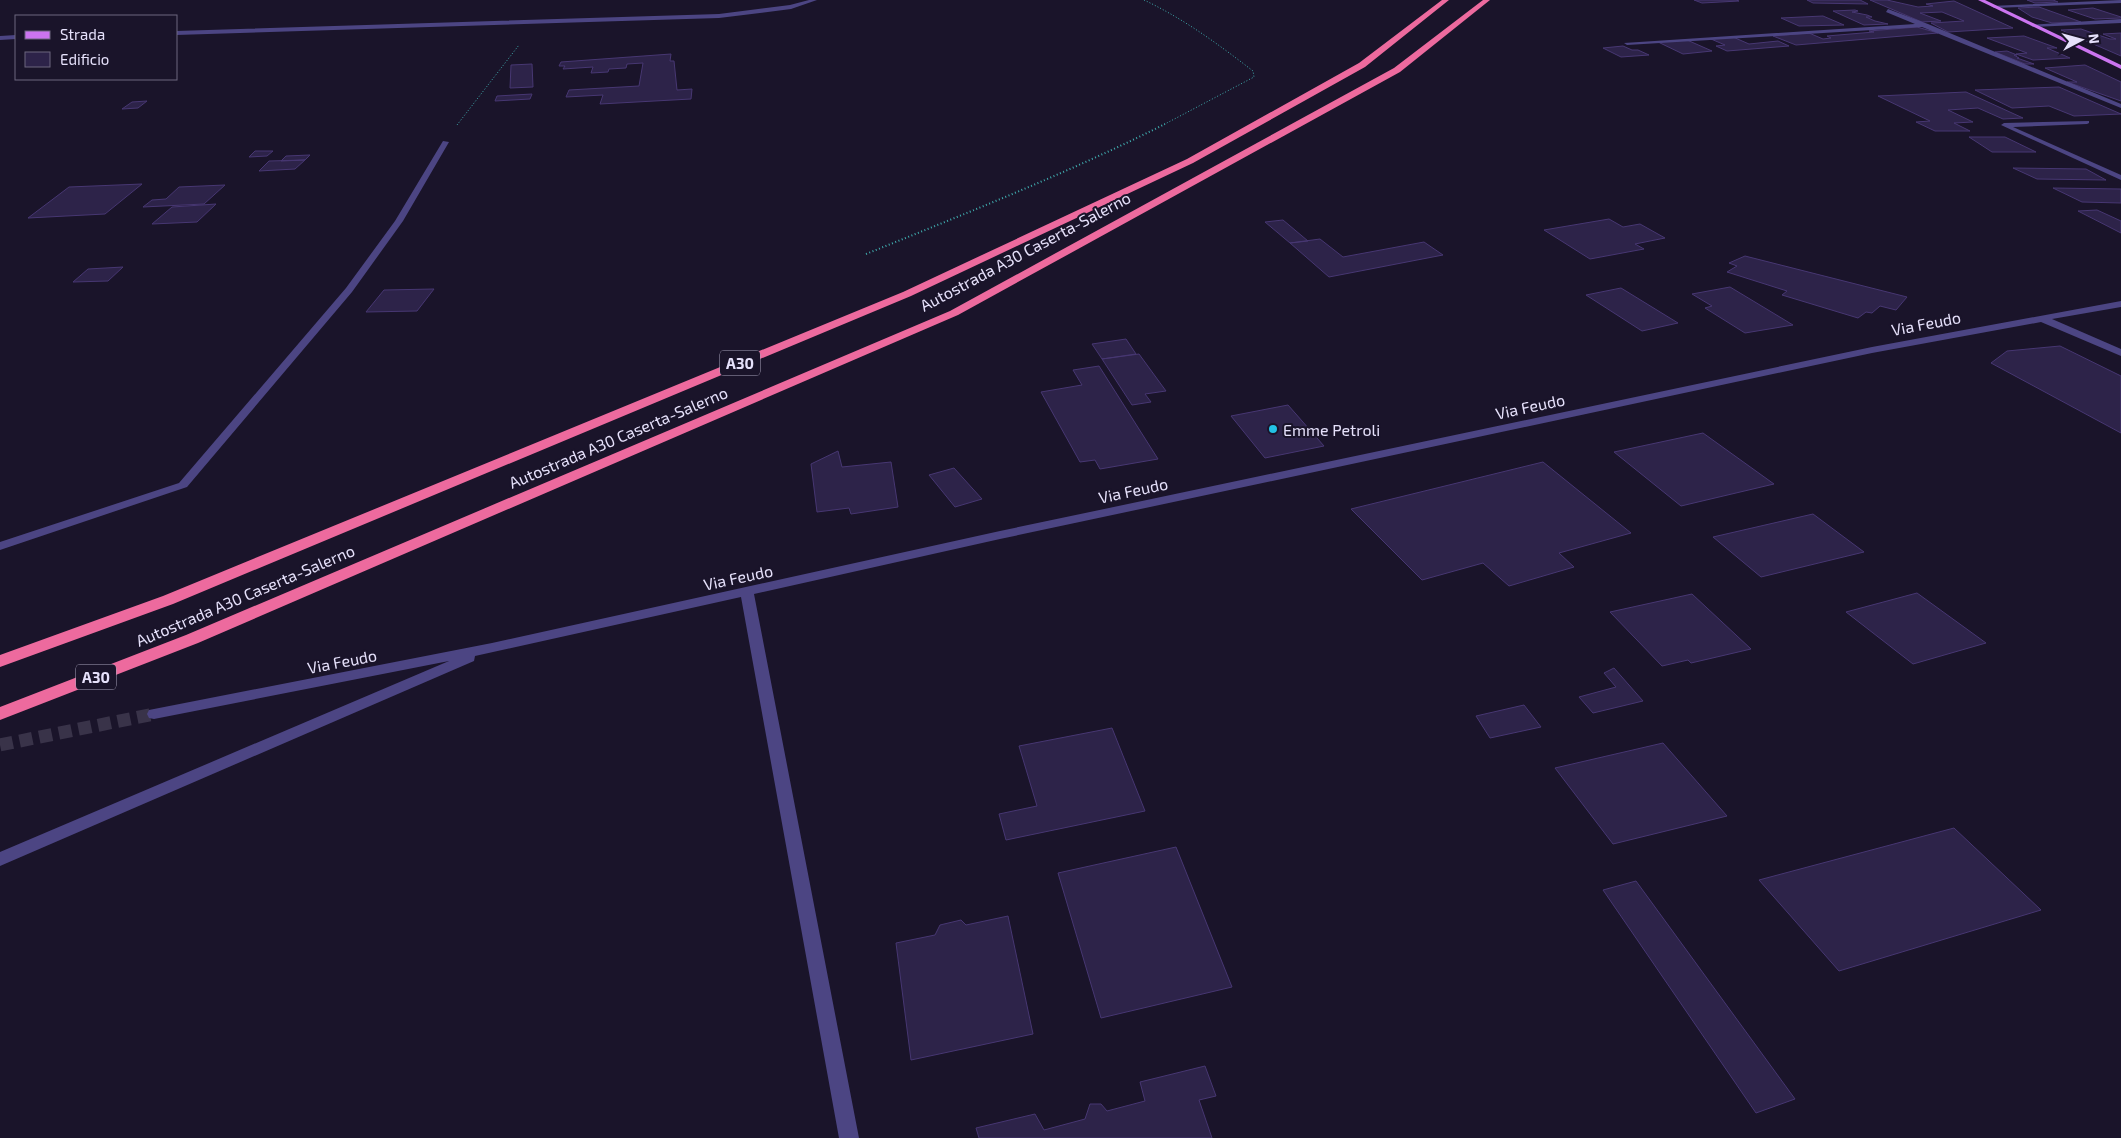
<svg xmlns="http://www.w3.org/2000/svg" width="2121" height="1138" font-family="'Exo 2',sans-serif">
<style>
.building{fill:#2d2349;stroke:#473772}
.lines{fill:none;stroke-linecap:round;stroke-linejoin:round}
.minor-tunnel{stroke:#393349;stroke-width:13;stroke-dasharray:13 7;stroke-linecap:butt}
.path-far1{stroke:#40aeb0;stroke-width:1;stroke-dasharray:1 2;stroke-linecap:butt}
.path{stroke:#40aeb0;stroke-width:2;stroke-dasharray:1 2.5;stroke-linecap:butt}
.minor{fill:#4c4583;fill-rule:evenodd}
.major{fill:#cb74ef;fill-rule:evenodd}
.highway{fill:#ed6a9e;fill-rule:evenodd}
.poi-dot{fill:#23c2e5;stroke:#1a142a;stroke-width:2}
.labels{text-anchor:middle;dominant-baseline:central;stroke-width:4;stroke-linejoin:round;paint-order:stroke}
.shield{fill:#1a142a;stroke:#a9a4bc;stroke-width:1}
.shield-label{font-size:15px;font-weight:bold;fill:#e6e1fb}
.street-label{font-size:16px;fill:#e6e1fb;stroke:#1a142a}
.poi-label{font-size:16px;fill:#e6e1fb;stroke:#1a142a;text-anchor:start}
</style>
<rect width="100%" height="100%" fill="#1a142a"/>
<path class="building" d="M1694 0H1736L1739 1 1702 3Z
M1807 0H1860L1868 4 1813 3Z
M1870 0H1887L1918 7 1933 6 1926 4 1954 1 2013 28 1948 32 1931 23 1964 21 1942 12 1920 13 1941 21 1922 22Z
M2027 0H2053L2058 2 2035 3Z
M2039 7 2081 22 2052 23 2032 17 2018 8Z
M2093 8 2121 17V18L2095 19 2068 10Z
M1855 10 1858 11 1852 12 1867 15 1872 17H1866L1875 21 1888 24 1864 25 1833 11Z
M1823 16 1844 25 1799 26 1781 18Z
M1917 27 1938 33 1796 45 1773 36 1809 33 1823 39 1831 38 1827 36 1874 32 1869 31Z
M2081 29 2110 39H2116L2103 34 2121 33V56L2061 30Z
M2024 36 2057 48H2047L2070 58 2033 60 2016 54 2027 53 1987 38Z
M1733 37 1749 44 1778 41 1789 46 1727 51 1716 46 1725 45 1711 39Z
M1687 40 1712 51 1683 54 1658 42Z
M1623 46 1632 50H1638L1649 55 1621 57 1603 48Z
M2007 51 2017 55H2014L2019 58H2017L2034 64H2025L1995 52Z
M671 54 670 61H674L677 90 692 89 691 99 600 104 603 95 566 97 569 90 639 86 643 63 627 64 626 68 609 69 608 72 591 73 593 67 563 69 565 66H559L561 62Z
M532 64 533 87 510 88 511 65Z
M2085 65 2121 82V101L2067 82H2077L2045 68Z
M2059 87 2121 114 2074 116 2049 106 2012 108 1975 90Z
M1966 92 2023 118 2003 119 1978 108 1948 110 1973 122 1954 123 1970 131H1935L1916 122 1930 121 1878 96Z
M532 94 530 99 495 101 497 96Z
M147 101 138 108 122 109 132 102Z
M1969 137H2005L2036 152H1992Z
M255 151H273L267 156 249 157Z
M310 155 305 160 281 161 286 156Z
M305 160 295 169 259 171 269 161Z
M2013 168 2086 169 2106 180 2037 179Z
M142 184 105 214 28 218 69 187Z
M225 185 204 204 143 207 152 200 166 199 179 187Z
M2053 188 2121 189V203L2082 202Z
M216 204 197 222 152 224 172 207Z
M2097 210 2121 221V233L2078 211Z
M1609 219 1623 227 1640 224 1665 238 1635 244 1644 249 1590 259 1544 230Z
M1283 220 1308 241 1290 243 1265 222Z
M1320 239 1343 257 1424 242 1443 255 1329 277 1290 243Z
M1745 256 1907 297 1896 310 1880 306 1872 313 1866 312 1858 318 1782 295 1787 291 1727 272 1737 266 1729 263Z
M123 267 108 281 73 282 88 269Z
M1730 287 1793 325 1745 333 1705 308 1712 306 1692 294Z
M1621 288 1678 323 1642 331 1586 295Z
M434 289 417 311 366 312 384 290Z
M1126 339 1136 354 1102 359 1092 344Z
M2060 346 2121 376V433L1991 363 2007 351Z
M1139 354 1166 391 1145 394 1151 402 1132 405 1102 359Z
M1099 366 1158 459 1100 469 1095 460 1080 462 1041 392 1082 385 1073 370Z
M1288 405 1324 446 1265 458 1231 416Z
M1703 433 1774 484 1681 506 1614 452Z
M838 451 842 467 891 462 898 507 851 514 849 508 817 512 811 464Z
M1543 462 1631 533 1559 553 1574 567 1509 586 1483 563 1422 580 1351 509Z
M954 468 982 499 955 507 929 475Z
M1813 514 1864 552 1761 577 1713 537Z
M1917 593 1986 643 1913 664 1846 612Z
M1692 594 1751 649 1691 663 1688 660 1662 666 1610 612Z
M1614 668 1643 701 1593 713 1579 697 1616 687 1604 673Z
M1524 705 1541 727 1490 738 1476 716Z
M1112 728 1145 811 1006 840 999 814 1037 806 1019 746Z
M1663 743 1727 816 1613 844 1555 768Z
M1954 828 2041 910 1839 971 1759 880Z
M1176 847 1232 987 1101 1018 1058 873Z
M1636 881 1795 1099 1756 1113 1603 890Z
M1008 916 1033 1034 911 1060 896 943 935 935 940 925 961 920 966 925Z
M1205 1066 1216 1096 1199 1100 1212 1138H979L976 1128 1035 1114 1044 1130 1085 1119 1090 1104H1101L1107 1111 1145 1101 1140 1082Z"/>
<g class="lines">
<path class="minor-tunnel" d="M0 745 154 714"/>
<path class="path-far1" d="M1144 0C1184 19 1218 44 1253 71L1254 77 1163 125
M457 125 519 45"/>
<path class="path" d="M866 254C967 213 1068 173 1165 124"/>
<path class="minor" d="M809 0H817L791 9 719 18 176 35V31L719 14 790 5Z
M2121 0V3L1994 8 1991 6Z
M1888 9 1928 24 2121 104V108L1922 27 1627 45 1624 43 1915 24 1886 12Z
M2121 19V23L2033 27 2030 25Z
M16 35V39L0 40V36Z
M2089 121V123L2087 124 2013 127 2121 175V180L2001 125 2004 123Z
M443 141 449 142 403 221 352 292 187 487 0 550V542L179 483 346 288 395 221Z
M2121 301V307L2052 319 2121 349V356L2041 322 1872 353 1000 539 754 594 859 1138H839L741 597 475 656 474 661 0 866V852L449 661 154 719 149 718 147 714 149 710 154 709 492 643 1000 531 1872 347Z"/>
<path class="major" d="M1978 0H1985L2121 65V69Z"/>
<path class="highway" d="M1442 0H1449L1365 67 1193 163 911 296 173 604 0 667V655L163 596 903 292 1187 159 1359 63Z
M1483 0H1490L1400 72 958 315 198 643 0 720V707L186 635 950 311 1394 68Z"/>
</g>
<circle class="poi-dot" cx="1273" cy="429" r="5"/>
<g class="labels">
<g class="shield">
<rect x="720" y="350.5" width="40" height="25" rx="4"/>
<rect x="76" y="664.5" width="40" height="25" rx="4"/>
</g>
<g class="shield-label">
<text x="740" y="363">A30</text>
<text x="96" y="677">A30</text>
</g>
<g class="street-label">
<text transform="translate(1025 251) rotate(-28)">Autostrada A30 Caserta-Salerno</text>
<text transform="translate(1926 323) rotate(-11)">Via Feudo</text>
<text transform="translate(1530 406) rotate(-12)">Via Feudo</text>
<text transform="translate(618 437) rotate(-23)">Autostrada A30 Caserta-Salerno</text>
<text transform="translate(1133 490) rotate(-12)">Via Feudo</text>
<text transform="translate(738 577) rotate(-12)">Via Feudo</text>
<text transform="translate(245 595) rotate(-23)">Autostrada A30 Caserta-Salerno</text>
<text transform="translate(342 661) rotate(-11)">Via Feudo</text>
</g>
<g class="poi-label">
<text x="1283" y="429">Emme Petroli</text>
</g>
</g>
<rect x="15" y="15" width="162" height="65" fill="#1a142a" stroke="#6c667e"/>
<rect x="25" y="31" width="25" height="8" fill="#cb74ef" stroke="#6c667e"/>
<text x="60" y="40" font-size="15" fill="#e6e1fb">Strada</text>
<rect x="25" y="52" width="25" height="15" fill="#2d2349" stroke="#6c667e"/>
<text x="60" y="65" font-size="15" fill="#e6e1fb">Edificio</text>
<g transform="translate(2081 40) rotate(84)" stroke="#1a142a" stroke-width="4" paint-order="stroke">
<path d="M0-4L9 19L0 12L-9 19Z" fill="#e6e1fb"/>
<text y="-8" font-size="14" font-weight="bold" text-anchor="middle" fill="#e6e1fb">N</text>
</g>
</svg>
